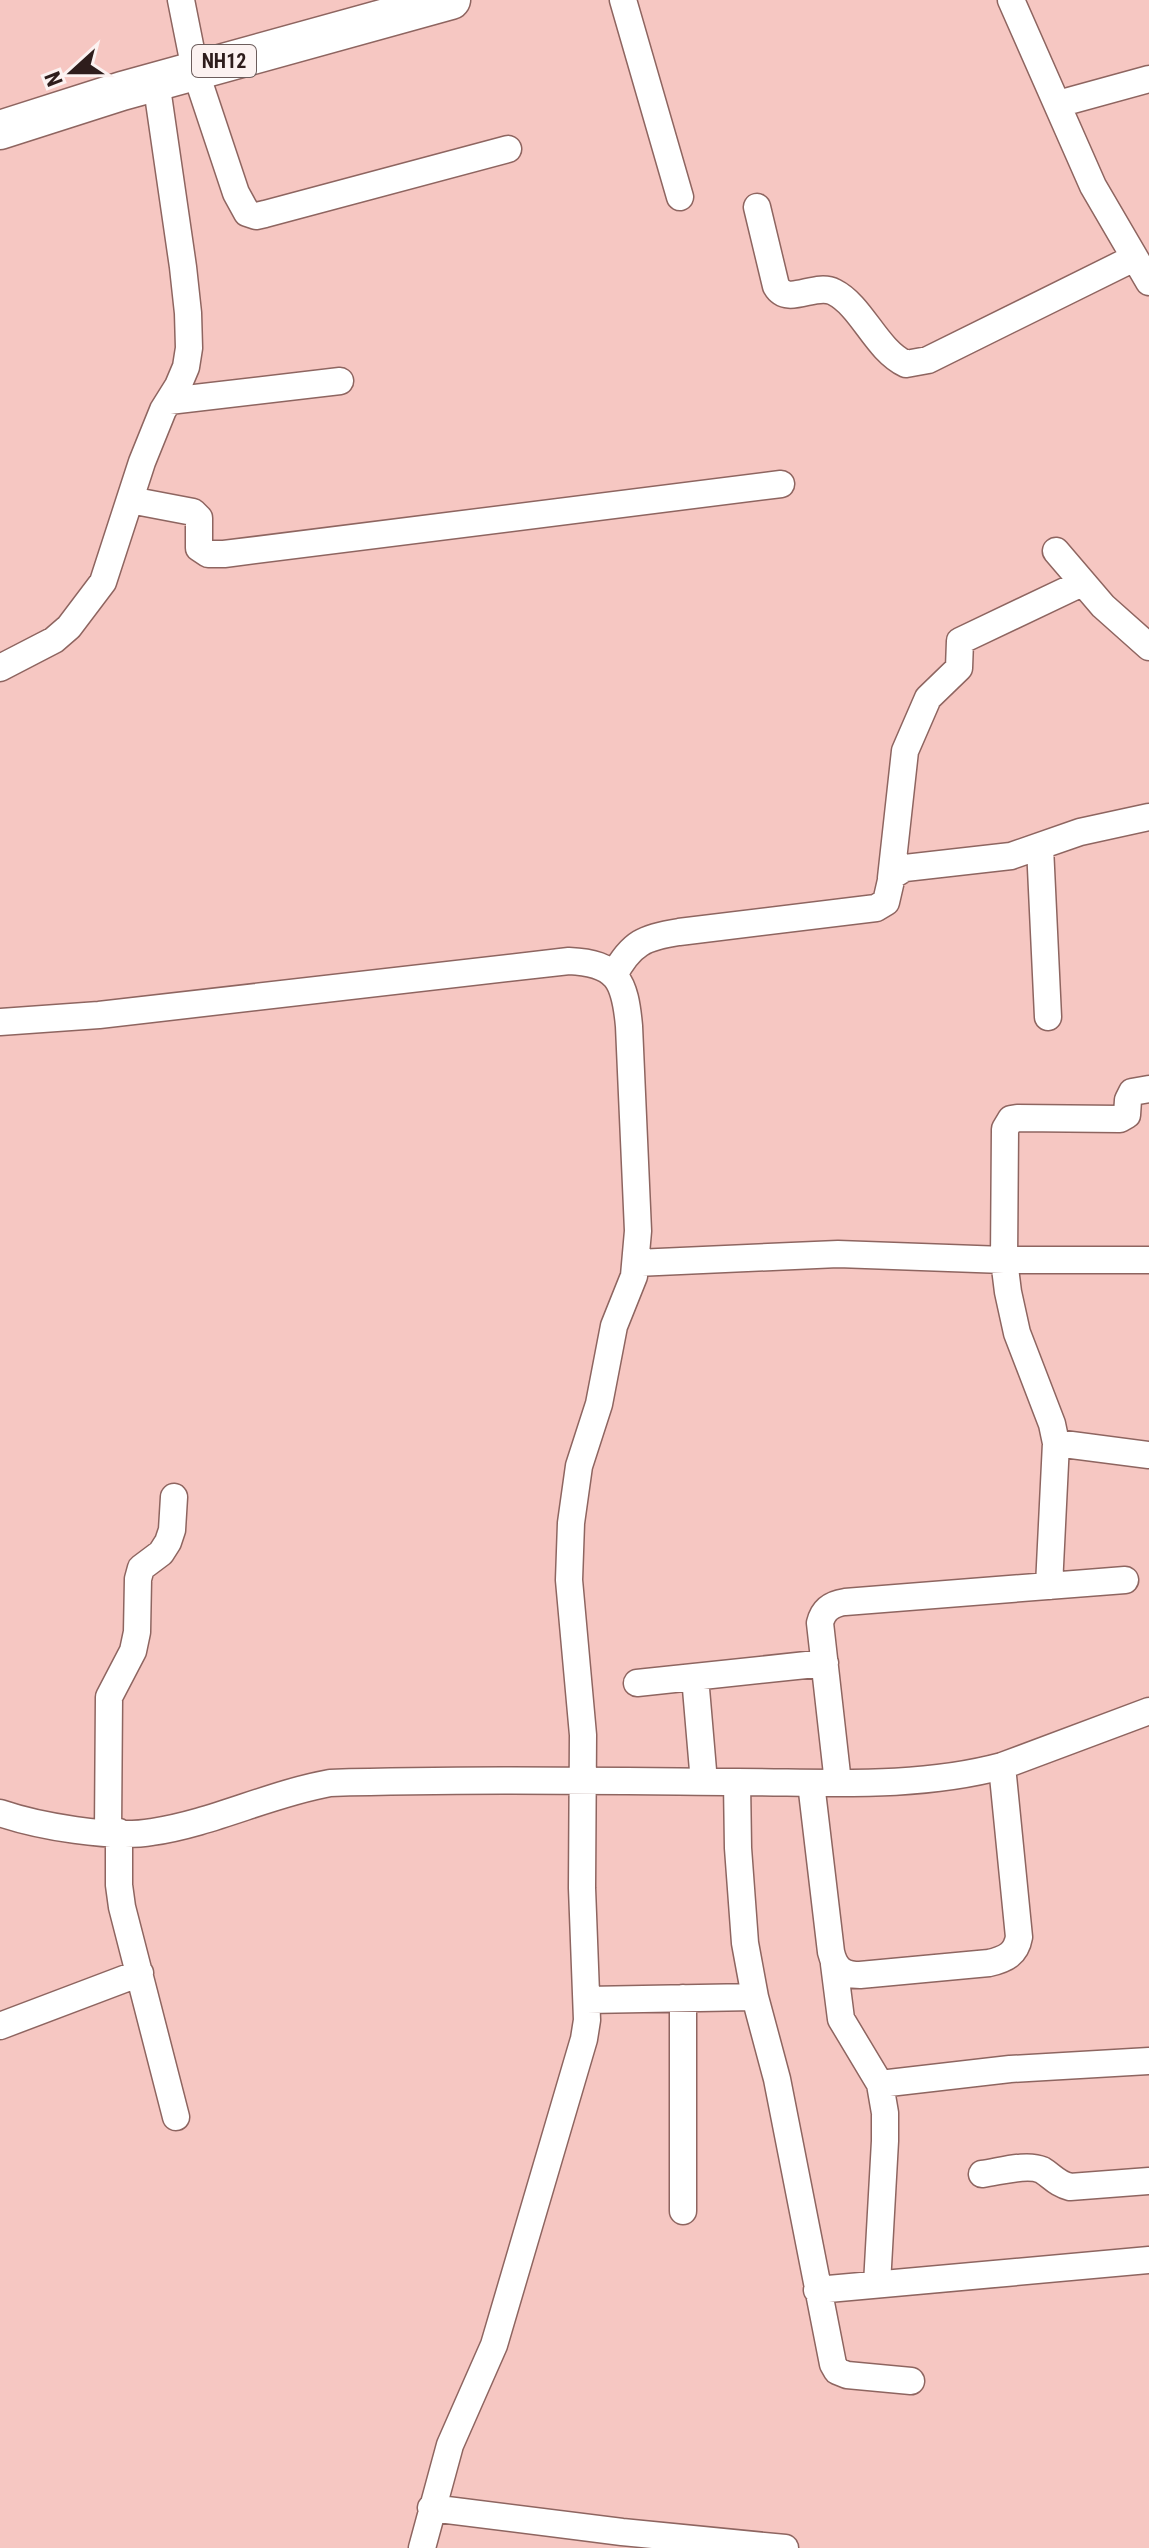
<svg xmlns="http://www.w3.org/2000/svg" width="1149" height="2548" font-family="'Roboto Condensed',sans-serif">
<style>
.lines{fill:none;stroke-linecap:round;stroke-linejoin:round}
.minor-casing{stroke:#8e6560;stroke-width:29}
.highway-casing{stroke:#8e6560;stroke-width:41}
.minor{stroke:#fff;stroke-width:26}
.highway{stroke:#fff;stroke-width:38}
.labels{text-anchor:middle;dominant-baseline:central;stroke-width:8;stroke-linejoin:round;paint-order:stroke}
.shield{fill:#fcf2f1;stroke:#6c5d5c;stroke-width:2}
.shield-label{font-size:20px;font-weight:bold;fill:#2e1d1c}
</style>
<rect width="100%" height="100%" fill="#f6c7c2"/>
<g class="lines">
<g class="minor-casing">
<path id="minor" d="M181 0 195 70 236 193 247 213 256 216 265 214 508 149
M623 0 680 197
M1011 0 1093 186 1149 282
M1058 104 1149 79
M757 207 776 286C788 307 815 282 834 292 862 306 876 350 906 364L928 360 1134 258
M169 401 340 381
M130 500 193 512 199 518V548L208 554H224L781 484
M1056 551 1103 606 1149 647
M0 668 54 640 69 627 103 582 142 462 163 410 178 386 186 367 189 348 188 313 183 267 156 81
M1040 847 1048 1017
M891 878 905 751 928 698 959 668 960 641 1082 583
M614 975C631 943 645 937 679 932L876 908 886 902 892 876 905 868 1011 856 1080 832 1149 817
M0 1022 99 1015 569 961C618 963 625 982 629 1026L638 1231 634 1276 614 1326 599 1404 579 1466 571 1523 569 1580 583 1735 582 1888 587 2020 584 2039 494 2345 450 2445 422 2548
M636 1263 838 1254 1004 1260H1149
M1056 1443 1149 1455
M1049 1586 1056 1443 1052 1424 1017 1333 1008 1292 1004 1260 1005 1129 1011 1119 1017 1118 1120 1119 1127 1115 1128 1100 1132 1092 1149 1089
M695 1677 704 1782
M637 1683 825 1663
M737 1782 738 1848 745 1943 755 1997 777 2079 833 2364 837 2371 847 2375 911 2381
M811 1783 831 1952C835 1969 843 1975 860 1975L989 1963C1006 1959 1016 1954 1019 1937L1002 1766
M838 1783 820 1623C823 1610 831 1604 845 1602L1125 1580
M0 1813C38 1826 112 1839 152 1832 213 1823 269 1794 330 1783 465 1779 601 1781 737 1782 825 1782 916 1789 1002 1766L1149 1711
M108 1832 109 1697 133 1651 137 1632 138 1579 141 1568 161 1553 168 1542 172 1530 174 1497
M119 1832V1885L122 1907 176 2117
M834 1964 841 2019 880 2084 885 2113V2141L877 2284
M587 2000 755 1997
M0 2026 140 1973
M880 2084 1010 2069 1149 2061
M982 2174C999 2172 1026 2163 1042 2170 1052 2176 1057 2184 1070 2187L1149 2181
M683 2211V1998
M817 2290 1149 2260
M431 2508 622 2532 785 2548"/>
</g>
<g class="highway-casing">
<path id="highway" d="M0 130 122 91 451 0"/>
</g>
<use href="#minor" class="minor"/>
<use href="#highway" class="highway"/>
</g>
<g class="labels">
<rect class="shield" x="192" y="45" width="64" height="32" rx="6"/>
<g class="shield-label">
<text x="224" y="61">NH12</text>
</g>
</g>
<g transform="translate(72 72) rotate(249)" stroke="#fcf2f1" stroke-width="6" paint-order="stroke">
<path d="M0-6L14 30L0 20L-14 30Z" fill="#2e1d1c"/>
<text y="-12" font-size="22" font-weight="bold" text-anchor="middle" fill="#2e1d1c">N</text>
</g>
</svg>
